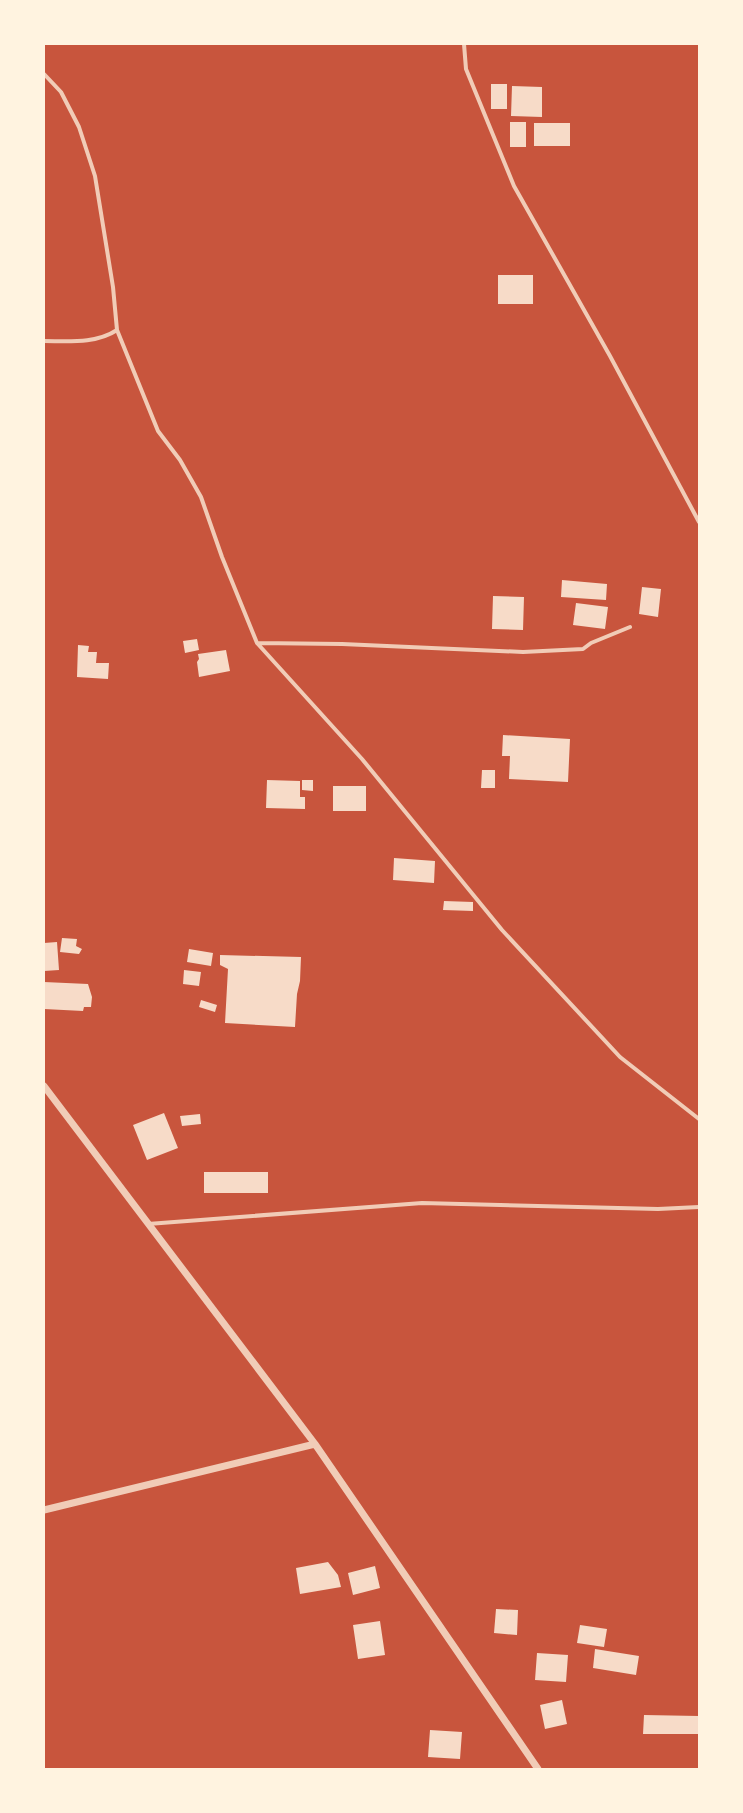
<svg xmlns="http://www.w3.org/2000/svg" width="743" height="1813" font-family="'PT Sans',sans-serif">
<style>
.building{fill:#f7dbc8}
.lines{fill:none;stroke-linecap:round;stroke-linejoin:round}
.minor{stroke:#f1ccb7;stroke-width:4}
.tertiary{stroke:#f1ccb7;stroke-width:7}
</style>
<rect width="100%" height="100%" fill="#c8553d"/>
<path class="building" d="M491 84H507V109H491Z
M512 86 542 87V117L511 116Z
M510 122H526V147H510Z
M534 123H570V146H534Z
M498 275H533V304H498Z
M562 580 607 584 606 600 561 597Z
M642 587 661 589 658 617 639 614Z
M493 596 524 597 523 630 492 629Z
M576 603 608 607 605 629 573 625Z
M197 639 199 650 185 653 183 641Z
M78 645 89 646 88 652H97L96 663H109L108 679 77 677Z
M226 650 230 671 199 677 197 662 199 659 198 654Z
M503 735 570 739 568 782 509 779 510 756H502Z
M482 770H495V788H481Z
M267 780 300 781V797H305V809L266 808Z
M302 780H313V791L302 790Z
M333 786H366V811H333Z
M394 858 435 861 434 883 393 880Z
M444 901 473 902V911L443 910Z
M62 938 77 939 76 946 82 949 79 954 60 952Z
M57 942 59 970 44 971V943Z
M189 949 213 953 211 966 187 962Z
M220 955 301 957 300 981 297 994 295 1027 225 1023 228 969 220 965Z
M184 970 201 972 199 986 183 984Z
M44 982 88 984 92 997 91 1007H84L83 1011 44 1009Z
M201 1000 217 1005 215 1012 199 1007Z
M164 1113 178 1148 147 1160 133 1125Z
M200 1114 201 1124 182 1126 180 1116Z
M204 1172H268V1193H204Z
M328 1562 338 1575 341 1587 300 1594 296 1568Z
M375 1566 380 1588 353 1595 348 1573Z
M496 1609 518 1610 517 1635 494 1633Z
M380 1621 385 1655 358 1659 353 1625Z
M580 1625 607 1629 604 1647 577 1643Z
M595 1649 639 1656 636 1675 593 1668Z
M537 1653 568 1655 566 1682 535 1680Z
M562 1700 567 1724 545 1729 540 1705Z
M644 1715 699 1716V1734H643Z
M430 1730 462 1732 460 1759 428 1757Z"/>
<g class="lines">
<path class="minor" d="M464 44 466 69 514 186 610 356 699 522
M44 74 61 92 79 127 95 176 113 287 117 330C96 344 68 341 44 341
M117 330 158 431 180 460 201 497 222 557 257 643 362 759 502 930 620 1057 699 1119
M257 643 342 644 523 652 583 649 591 643 630 627
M148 1224 422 1203 658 1209 699 1207"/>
<path class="tertiary" d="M44 1086 315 1444 538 1769
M44 1510 315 1444"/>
</g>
<rect width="743" height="1813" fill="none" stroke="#fff3e0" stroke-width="90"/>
</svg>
